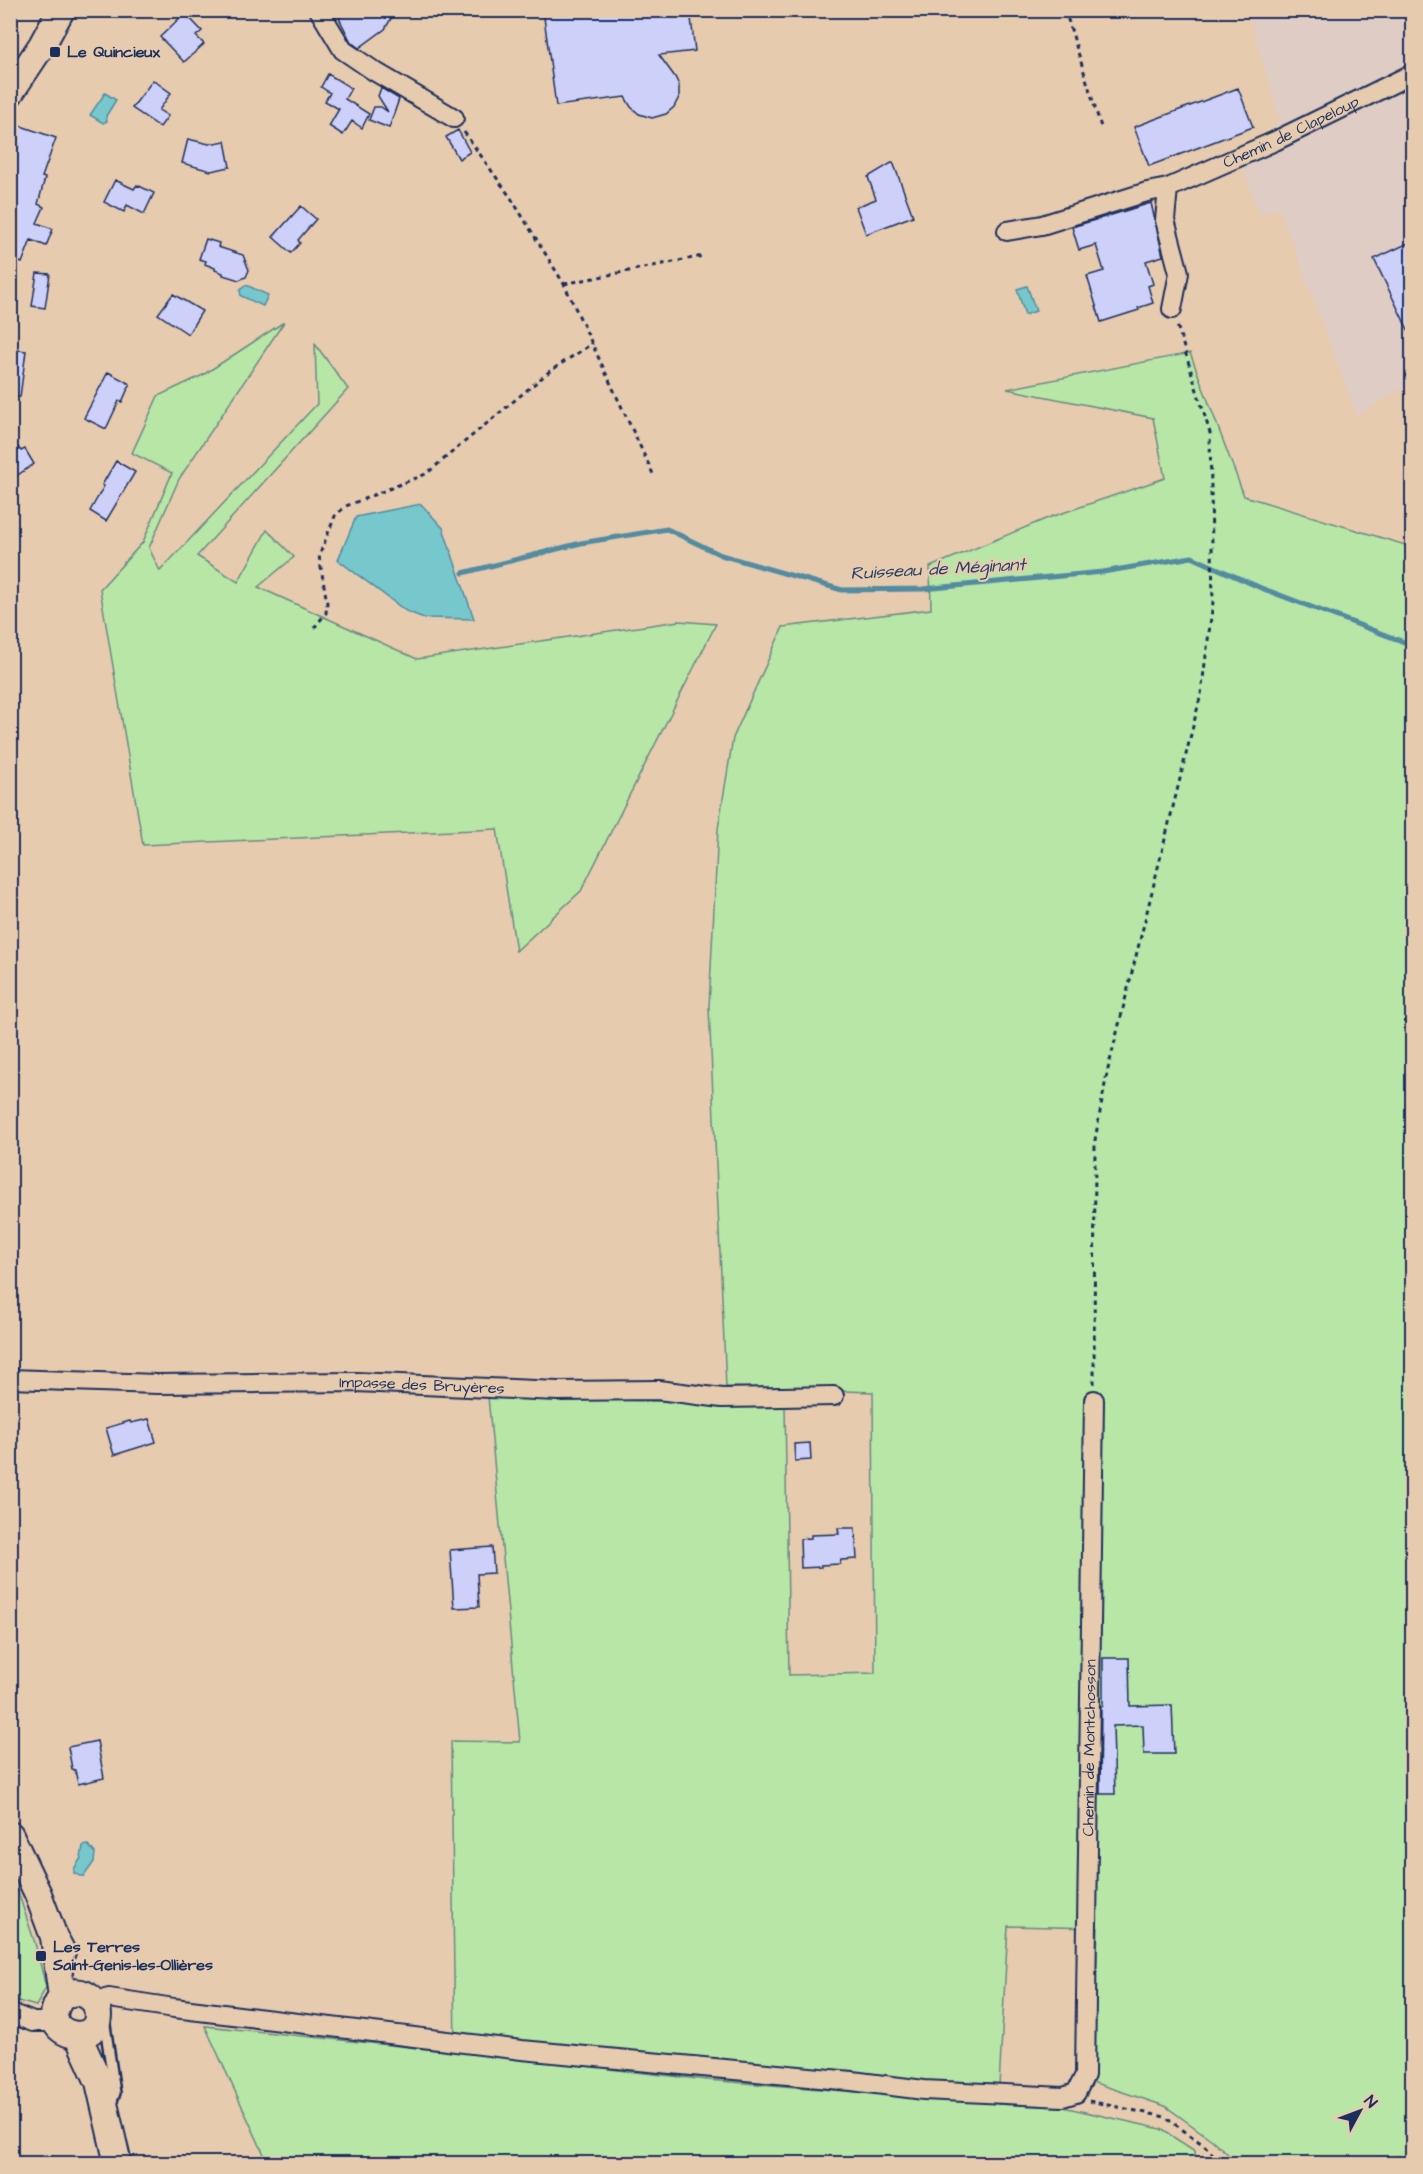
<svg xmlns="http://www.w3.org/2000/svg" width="1423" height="2174" font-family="'Architects Daughter',sans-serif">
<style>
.built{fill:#dfccc4}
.green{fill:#b7e6a6;stroke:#698a82;stroke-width:1.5;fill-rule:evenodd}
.water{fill:#76c8cd;stroke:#528ba1;stroke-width:1.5}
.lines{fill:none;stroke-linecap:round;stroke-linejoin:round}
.stream{stroke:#528ba1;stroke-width:5}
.building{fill:#cdd0f9;stroke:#1b2f5e;stroke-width:1.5}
.lane-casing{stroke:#1b2f5e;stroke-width:14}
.street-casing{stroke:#1b2f5e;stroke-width:22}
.secondary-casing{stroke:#1b2f5e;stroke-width:30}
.path{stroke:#1b2f5e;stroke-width:3;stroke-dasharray:4.5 4.5;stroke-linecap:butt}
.lane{stroke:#e7cbae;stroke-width:9}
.street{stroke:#e7cbae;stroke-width:18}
.secondary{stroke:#e7cbae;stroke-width:26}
.poi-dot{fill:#1b2f5e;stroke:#e7cbae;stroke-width:2}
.labels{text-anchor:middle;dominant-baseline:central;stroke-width:4.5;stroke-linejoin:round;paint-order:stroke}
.poi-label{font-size:16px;font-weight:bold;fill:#1b2f5e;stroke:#e7cbae;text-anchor:start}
.street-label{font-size:16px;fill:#1b2f5e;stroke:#e7cbae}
.water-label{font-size:18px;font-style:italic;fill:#243e69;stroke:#e7cbae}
</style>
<rect width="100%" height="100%" fill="#e7cbae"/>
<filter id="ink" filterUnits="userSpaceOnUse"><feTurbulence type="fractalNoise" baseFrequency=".0167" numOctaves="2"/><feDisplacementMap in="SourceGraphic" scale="12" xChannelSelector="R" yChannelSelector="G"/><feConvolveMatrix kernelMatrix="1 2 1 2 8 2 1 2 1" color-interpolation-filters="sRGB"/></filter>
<g filter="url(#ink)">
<path class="built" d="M1248 11H1412V382L1357 416 1279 207 1260 214 1237 153 1271 136 1279 118Z"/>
<path class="green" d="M284 322 179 479 149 548 160 571 317 404 315 344 348 389 197 556 238 582 267 530 294 557 258 587 417 659 679 621 716 624 581 891 516 951 497 829 143 845 100 589 143 542 172 473 132 453 158 396 203 375Z
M1190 353 1244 496 1412 547V2163H1238L1212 2140 1165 2106 1092 2082 1098 1928 1008 1926 998 2104 1063 2107 1161 2129 1195 2151 1196 2163H268L205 2026 455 2052 451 1741 520 1742 488 1396 785 1405 789 1675 875 1673 873 1392 726 1387 709 1007 718 829 733 738 783 627 931 609 930 567 1048 518 1165 478 1153 418 1007 389ZM608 2069 893 2095 707 2080Z
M11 1871 35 1943 46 1987 36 2006 11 1999Z"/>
<path class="water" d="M105 93 116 100 106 116 107 121 103 123 90 115Z
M246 285 268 295 263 306 241 296 240 290Z
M1027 286 1036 311 1025 315 1017 289Z
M421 504 443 528 474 619 424 618 406 611 338 560 356 517Z
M88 1845 95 1853 94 1862 84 1876H80L74 1873V1869L81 1858 83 1846Z"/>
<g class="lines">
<path class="stream" d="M463 573 581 543 667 529 721 555 842 590 923 589 1103 572 1192 557 1261 588 1412 645"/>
</g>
<path class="building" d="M353 10H396L385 29 359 48 351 42 339 18Z
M543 10H690L695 51 659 55 675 77 679 85V97L674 107 666 114 652 118 639 114 631 107 625 97 556 106Z
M185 13 202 31 196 36 204 44 184 62 160 37Z
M328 74 351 88 345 99 369 114 362 128 352 121 343 135 329 126 339 109 325 101 330 93 321 87Z
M153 80 171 93 159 110 168 116 160 127 132 108Z
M381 88 399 99 389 128 369 120 374 107H381L388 112 378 96Z
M1238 88 1253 127 1149 166 1134 127Z
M18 125 56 138 42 177 45 178 38 204 44 207 37 223 53 229 46 246 31 240 22 263 10 258V173L19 144 12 142Z
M458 130 470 152 459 159 446 137Z
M188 139 209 144 225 141 230 167 211 171 182 163Z
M893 162 913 216 866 234 856 207 876 199 868 177Z
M115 180 134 189 137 185 154 193 144 214 127 205 124 212 104 202Z
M1151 203 1163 256 1146 261 1153 284 1148 286 1153 303 1138 308 1139 310 1101 322 1087 276 1104 271 1096 245 1079 250 1072 227Z
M301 206 316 219 298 240 300 243 291 253 273 237Z
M206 239 219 243 218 247 243 255 249 270 246 277 239 280 223 275V273L215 270V268L205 264 206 261 199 259Z
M1413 241V340L1374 259Z
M37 273 50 274 45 308 32 306Z
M173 294 202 311 188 334 158 314Z
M10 349 26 351 20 397H10Z
M108 372 130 384 122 402 119 401 106 429 84 418Z
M10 437 21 451 25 449 34 464 10 480Z
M116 461 135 472 106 521 90 511 104 486 102 485Z
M149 1419 156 1442 114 1455 106 1428 130 1421 131 1423Z
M810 1443 811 1460 795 1461 794 1444Z
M838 1528H855L857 1559 841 1560 840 1564 821 1565V1567L801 1568 800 1539 811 1538V1535L839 1534Z
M492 1547 494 1573 477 1574 479 1607 454 1608 450 1550Z
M1103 1658H1129L1130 1706 1172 1705 1174 1754H1144L1143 1725 1113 1726 1115 1794H1100L1101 1706H1103Z
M97 1741 104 1778 78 1784 75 1770 72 1769 68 1747Z"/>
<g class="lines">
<g class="lane-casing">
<path id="lane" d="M103 2023 105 2025 115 2093 111 2103"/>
</g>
<g class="street-casing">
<g id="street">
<path d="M319 10 343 50 374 71 454 118"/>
<path d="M1168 188 1165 220 1179 273 1172 309"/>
<path id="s1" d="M1007 231 1042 225 1147 192 1168 188 1275 141 1412 74"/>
<path id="s2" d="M10 1379 157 1384 356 1382 558 1391 658 1390 722 1398 834 1396"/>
<path id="s3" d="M95 2002 109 1998 174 2008 522 2050 852 2081 924 2090 1063 2097 1076 2093 1085 2075 1094 1400"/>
<path d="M10 2013 33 2022H56"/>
</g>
</g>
<g class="secondary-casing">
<path id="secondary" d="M10 93 42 45 61 10
M10 1835 38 1894 54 1937 62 1952
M54 1937 62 1997C29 2039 114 2053 95 2002 85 1992 75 1989 62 1997
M78 2036 99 2082 118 2164"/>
</g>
<path class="path" d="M1065 10 1101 127
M944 11 945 10
M464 132 511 198 564 284 654 476
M564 284 703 256
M314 628 326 613 327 603 319 556 335 516 346 506 426 474 550 371 593 343
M1094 1384 1095 1140 1107 1073 1201 694 1213 602 1210 433 1177 325
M1089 2101 1165 2117 1205 2146 1222 2164
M1296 2164 1412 2156"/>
<use href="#lane" class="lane"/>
<use href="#street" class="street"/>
<use href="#secondary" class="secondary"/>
</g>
</g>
<g class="poi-dot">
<rect x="49" y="46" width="12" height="12" rx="3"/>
<rect x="35" y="1950" width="12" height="12" rx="3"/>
</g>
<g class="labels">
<g class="poi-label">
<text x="67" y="52">Le Quincieux</text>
<text x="53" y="1947">Les Terres<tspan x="53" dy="18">Saint-Genis-les-Ollières</tspan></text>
</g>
<g class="street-label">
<text stroke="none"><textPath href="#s1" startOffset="302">Chemin de Clapeloup</textPath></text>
<text stroke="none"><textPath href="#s2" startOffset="412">Impasse des Bruyères</textPath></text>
<text stroke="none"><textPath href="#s3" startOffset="1335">Chemin de Montchosson</textPath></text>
</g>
<g class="water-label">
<text transform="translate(938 569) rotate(-3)">Ruisseau de Méginant</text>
</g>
</g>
<rect width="1423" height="2174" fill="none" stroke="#e7cbae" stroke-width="36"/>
<rect x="18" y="18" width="1387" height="2138" fill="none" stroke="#1b2f5e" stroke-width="2" filter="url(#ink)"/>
<g transform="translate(1360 2111) rotate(49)" stroke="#e7cbae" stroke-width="4.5" paint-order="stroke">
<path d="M0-4.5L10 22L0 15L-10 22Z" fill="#1b2f5e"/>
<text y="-9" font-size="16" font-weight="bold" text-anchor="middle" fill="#1b2f5e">N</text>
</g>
</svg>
